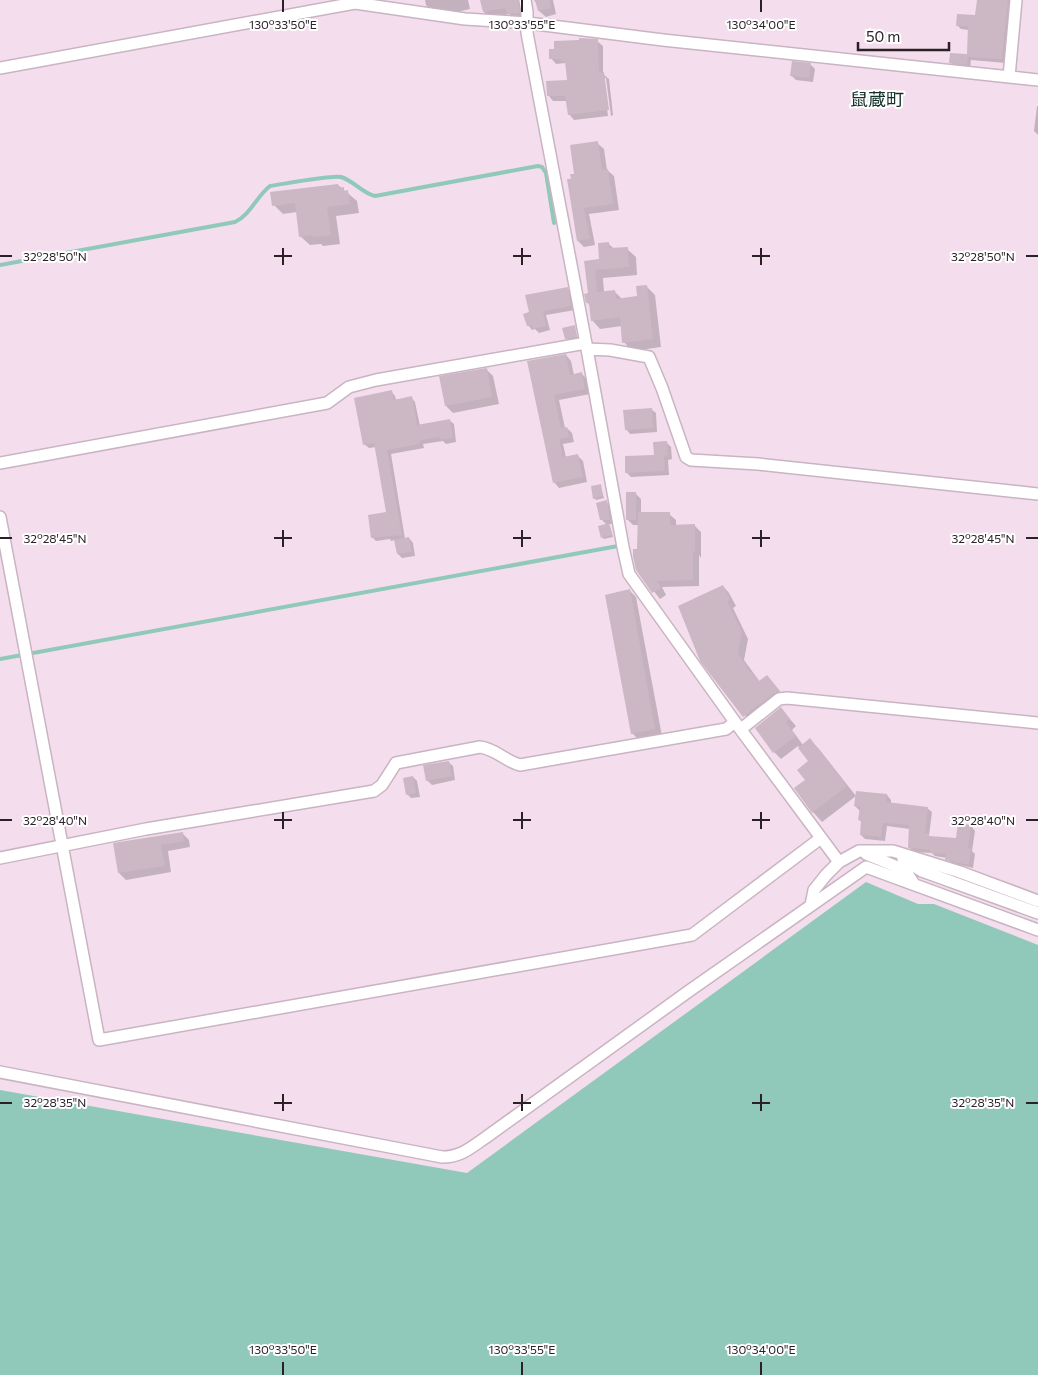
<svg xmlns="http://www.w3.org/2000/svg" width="1038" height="1375" font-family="Commissioner,'Noto Sans JP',sans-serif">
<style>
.water{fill:#90c9b9}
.shadow{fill:#0003}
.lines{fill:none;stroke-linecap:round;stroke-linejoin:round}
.stream{stroke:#90c9b9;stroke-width:4}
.building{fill:#ccb7c5}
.minor-casing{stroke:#c9b4c2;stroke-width:14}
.minor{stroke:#fff;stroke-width:11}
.ticks{fill:none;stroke:#2a2127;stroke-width:2}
.labels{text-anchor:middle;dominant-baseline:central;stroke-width:4;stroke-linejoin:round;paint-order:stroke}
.quarter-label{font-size:18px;fill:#12312a;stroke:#fff}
.ticks-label{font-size:12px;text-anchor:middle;fill:#2a2127;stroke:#fff;stroke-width:4;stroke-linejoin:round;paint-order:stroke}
</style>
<rect width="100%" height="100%" fill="#f4deed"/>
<path class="water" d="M866 882 918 904H934L1038 945V1375H0V1090L467 1173Z"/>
<path class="shadow" d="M425 0H468L470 9 447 14 433 12 426 5Z
M482 0H529L525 19 514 20 509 14 490 18 484 12Z
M534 0H553L556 14 546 17 539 11 538 5Z
M978 0H1012L1006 63 971 60 970 68 954 66 950 62 968 55 969 30 961 29 957 25 976 16Z
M597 41 603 46V74L609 79 613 115 611 116 606 78H603L608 116 574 120 569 114 567 101H553L548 95 568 82 566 63 556 64 551 58Z
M811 65 815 69 813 82 796 80 791 75Z
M1037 106H1038V135L1034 131Z
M597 143 604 149 607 170 614 176 619 210 589 214 595 245 584 247 578 241 572 180Z
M338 185 357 201 359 213 336 216 340 244 323 246 321 244 310 245 300 236 297 212 283 214 274 205Z
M608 243 614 249H627L636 257 637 275 603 278 604 292 614 291 622 299 638 297 646 286 655 295 661 347 632 351 624 342 622 326 600 329 592 320 590 306 587 302 590 294 586 262 600 260Z
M567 288 571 292 575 310 546 315 550 330 539 333 535 329 532 330 528 325Z
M574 327 578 339 568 340 566 338Z
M566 355 571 361 574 375 582 374 587 379 590 394 559 400 565 428H567L572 433 574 442 563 444 566 458 577 455 583 461 587 482 559 488 554 482 529 362Z
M486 369 493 376 499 404 453 413 446 406Z
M391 391 395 396 396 400 411 397 415 402 420 426 449 420 454 424 456 442 446 444 443 441 423 444 424 448 391 454 405 539 409 538 413 543 415 556 402 558 398 554 395 540 391 541 390 539 376 541 372 537 388 513 376 447 369 448 364 444Z
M651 409 656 413 657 432 630 434 626 429Z
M666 442 671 447 672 459 668 460 669 475 631 477 626 472 655 456Z
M600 485 604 498 596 500 594 498Z
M635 493 641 499V513L669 514 676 520V526L694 525 701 532V558L699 555V586L662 587 666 595 660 599 637 570 639 525H633L627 519Z
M606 502 611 506 614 524H607L610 526 613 537 604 539 602 537 607 525 601 519Z
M723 586 729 593 736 606 733 608 748 639 744 660 760 682 767 676 785 698 751 723 698 654Z
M629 590 636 597 662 736 639 740 632 733Z
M781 709 796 726 792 730 803 745 810 740 819 749 856 796 822 822 813 812 795 789 807 780 810 761 798 746 781 759 774 752Z
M448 762 453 766 455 780 432 785 427 780Z
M413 777 417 781 420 797 411 798 407 794Z
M887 795 891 800V804L927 808 932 812 929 836 931 837 957 840 959 825 971 826 975 831 972 851 975 854 973 868 951 863 947 858 935 856 932 853 913 852 909 847 910 829 887 826 885 841 865 839 861 835 862 822 859 820 860 811 855 806Z
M182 833 189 840 190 847 168 851 171 872 126 880 119 873 114 844Z"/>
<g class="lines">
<path class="stream" d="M0 265 235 222C250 215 257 196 270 186 284 184 330 175 341 177 354 181 362 193 375 196L538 166 542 167 546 173 554 223
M0 659 618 546"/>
</g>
<path class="building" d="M480 0H518L520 13 507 14 505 8 483 12Z
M535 0H550L551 8 538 11Z
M977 0H1008L1002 59 968 57 967 65 949 63 950 53 967 54 968 26H956L957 14 975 15Z
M579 38 598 39 599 73 604 72 609 110 568 115 565 96H547L546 81 567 80 565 61H561V59H549V49H554V41L579 40Z
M792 61 811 63 809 78 790 76Z
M598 141 602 170 608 169 613 204 584 208 590 239 577 241 567 179H571L570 174H574L570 145Z
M338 184 339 188 344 187V191L348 190 350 204 327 207 331 235 313 237 312 235 299 237 295 203 272 206 270 192Z
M609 242V248L628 247 629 267 595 270 597 292 615 290 616 299 637 296 636 286 647 285 653 339 622 343 620 317 591 321 589 303H586L584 294 588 293 584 261 599 259 598 243Z
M568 287 571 306 543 311 546 326 533 329 532 325 527 326 523 314 529 312 525 295Z
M575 325 577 337 565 339 562 328Z
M566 354 570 375 582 372 585 389 554 395 561 428 567 427 569 437 559 439 563 457 578 454 583 477 553 483 527 361Z
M487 368 492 397 445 406 439 376Z
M392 390 394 400 412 396 417 425 450 419 453 438 441 440 440 437 420 440V444L387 450 402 535 371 538 368 515 386 512 374 443 363 445 354 398Z
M652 408 653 428 625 430 623 410Z
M667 441 668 455 664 456 665 471 625 473V456L654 455 653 442Z
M601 484 603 496 593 499 591 486Z
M626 492H636V520H626Z
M607 500 610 520H600L596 503Z
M638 512H670V525L695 524V554L693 549V580L657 581 661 588 652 593 636 570 633 556V549H637Z
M609 523 612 535 601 538 598 526Z
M409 537 412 552 397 554 394 540Z
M723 585 730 599 727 601 742 631 738 653 751 673 752 672 759 681 767 675 780 691 774 693 743 717 700 661 678 606Z
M630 589 655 729 631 734 605 595Z
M781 707 790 719 786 722 796 736 773 753 755 728Z
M810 738 847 786 812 813 794 788 805 780 797 770 808 761 798 748Z
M449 761 452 776 426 781 423 765Z
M413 776 416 793 406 795 403 778Z
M856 791 887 794 886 802 928 807 925 833H929V836L956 838 958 823 971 825 968 848H971L969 865 945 860 946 854 929 853 930 850 908 848 909 825 883 823 881 837 860 835 861 820H858L860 807 854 806Z
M183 832 184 841 161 845 165 866 118 873 113 843Z"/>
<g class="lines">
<g class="minor-casing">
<path id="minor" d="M525 0 527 12V33L587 349 623 547 629 574 735 722 839 862
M0 68 355 3 465 19 528 23 663 40 1038 80
M1009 77 1016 0
M587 349 610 350 649 357 662 388 686 457 691 460 758 464 1038 494
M0 463 327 403 349 387 376 380 586 343
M0 517 99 1040 692 935 821 838
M741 729 779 699 787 698 1038 723
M866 854 905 870 914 884
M0 858 146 829 374 791 382 785 396 763 480 747C496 749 505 761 520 765L726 729 735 722
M903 859 922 871 1038 913
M811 905 814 890 826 875 839 862 859 851H893L960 872 1038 901
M0 1072 442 1157C461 1157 470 1148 485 1138L689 991 866 867 1038 930"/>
</g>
<use href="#minor" class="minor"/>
</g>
<path class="ticks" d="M283 0V12M522 0V12M761 0V12M283 248V265M522 248V265M761 248V265M0 256H12M274 256H292M513 256H531M752 256H770M1026 256H1038M283 530V547M522 530V547M761 530V547M0 538H12M274 538H292M513 538H531M752 538H770M1026 538H1038M283 812V829M522 812V829M761 812V829M0 820H12M274 820H292M513 820H531M752 820H770M1026 820H1038M283 1094V1111M522 1094V1111M761 1094V1111M0 1103H12M274 1103H292M513 1103H531M752 1103H770M1026 1103H1038M283 1362V1375M522 1362V1375M761 1362V1375"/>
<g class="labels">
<g class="quarter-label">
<text x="877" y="99">鼠蔵町</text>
</g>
</g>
<g class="ticks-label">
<text x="283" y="29">130°33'50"E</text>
<text x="522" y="29">130°33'55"E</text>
<text x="761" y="29">130°34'00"E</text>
<text x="55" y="261">32°28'50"N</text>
<text x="983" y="261">32°28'50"N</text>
<text x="55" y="543">32°28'45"N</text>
<text x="983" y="543">32°28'45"N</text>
<text x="55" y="825">32°28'40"N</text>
<text x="983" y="825">32°28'40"N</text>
<text x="55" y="1107">32°28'35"N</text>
<text x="983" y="1107">32°28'35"N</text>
<text x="283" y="1354">130°33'50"E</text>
<text x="522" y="1354">130°33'55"E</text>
<text x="761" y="1354">130°34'00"E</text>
</g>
<path d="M858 42v8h91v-8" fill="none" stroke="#2a2127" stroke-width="2.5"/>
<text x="866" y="42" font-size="15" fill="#2a2127" stroke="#ffffff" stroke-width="4" paint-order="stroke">50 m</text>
</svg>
